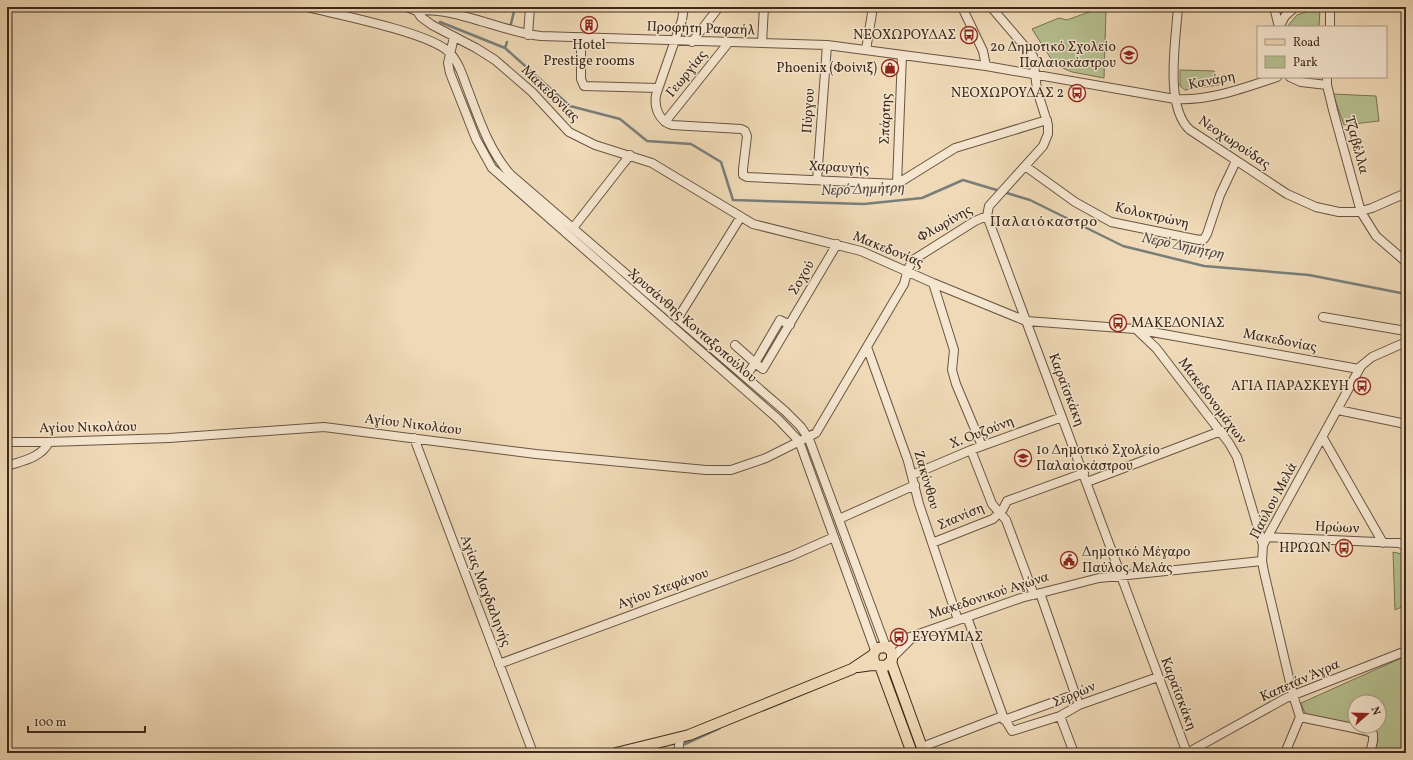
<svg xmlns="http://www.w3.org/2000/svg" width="1413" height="760" font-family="Vollkorn,serif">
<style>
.green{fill:#b6c090;stroke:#797455;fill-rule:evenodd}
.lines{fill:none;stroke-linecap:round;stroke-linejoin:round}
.stream{stroke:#787e7a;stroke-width:2.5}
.minor-casing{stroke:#695541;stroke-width:10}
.major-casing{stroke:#3c291a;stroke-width:12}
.minor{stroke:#f5e6d0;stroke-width:8}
.major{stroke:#efd9b6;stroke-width:10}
.labels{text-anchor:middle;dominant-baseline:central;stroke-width:3;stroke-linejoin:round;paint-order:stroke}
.street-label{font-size:14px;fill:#3c291a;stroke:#f5e6d0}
.poi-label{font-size:14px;fill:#3c291a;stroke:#f5e6d0;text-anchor:end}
.water-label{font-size:15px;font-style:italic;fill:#554c42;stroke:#f5e6d0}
.neighbourhood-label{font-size:15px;letter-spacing:1px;fill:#3c291a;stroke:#f5e6d0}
</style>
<rect width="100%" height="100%" fill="#efd9b6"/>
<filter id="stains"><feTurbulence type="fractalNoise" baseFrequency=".005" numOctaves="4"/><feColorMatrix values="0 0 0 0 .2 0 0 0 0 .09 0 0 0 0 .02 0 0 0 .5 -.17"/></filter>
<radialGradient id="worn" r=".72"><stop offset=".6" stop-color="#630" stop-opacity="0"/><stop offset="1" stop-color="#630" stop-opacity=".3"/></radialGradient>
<path class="green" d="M1103 7 1106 9 1104 78 1072 72 1055 65 1032 29 1059 18 1067 20Z
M1314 9H1320L1319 27H1287L1297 15Z
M1180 70 1214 71 1219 85 1185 90 1180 86Z
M1333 94 1376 96 1379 121 1344 125Z
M1393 552 1406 555V605L1395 610Z
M1406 656V741L1401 753H1373L1378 739 1308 721 1301 703ZM1355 702H1379V726H1355Z"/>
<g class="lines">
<path class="stream" d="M440 22 505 48 570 106 620 119 647 141 691 144 721 162 733 200 864 204 922 198 963 180 1030 200 1123 246 1204 266 1309 275 1406 294
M510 28 515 7
M505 48 507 42
M685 744 720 728
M670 753V752"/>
<g class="minor-casing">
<path id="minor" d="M307 7C338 15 428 32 449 52 459 62 463 77 468 90 479 119 489 150 510 174L785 411 801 427 809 439 886 647
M407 7 417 11
M684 7 682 20 656 95C654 108 659 121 672 125L741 129 745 131 747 136 743 169V175L747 177 897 184 955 148 1047 120
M962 7 983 51 986 66
M991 7 1033 56 1037 90 1048 125V134L1043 146 989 206 987 216 1187 753
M1178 7C1176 39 1164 107 1190 130L1287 194 1316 207 1339 212H1358L1372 208 1406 193
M1274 7 1279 27
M417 11 421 17 432 25 476 48 495 60 532 92 569 132 595 145 652 163 753 224 861 251 933 283 1026 321 1135 329 1359 369
M417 11C450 5 505 33 541 36L827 45 986 66 1175 99C1210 101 1244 88 1277 77
M1279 27 1285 16 1295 7
M1330 27V7
M528 35 530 7
M454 37 448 63 450 73 476 139 492 168 778 419 799 441 875 650
M581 37V79L584 86 658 88
M692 42 719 7
M762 43 764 7
M866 50 873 7
M1290 77 1301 82 1327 85
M1327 77V85L1333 110 1361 212 1376 236 1406 262
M665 122 729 42
M1025 166 1075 202 1111 222 1199 240 1204 239 1207 234 1220 195 1236 161
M817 180 827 45
M897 184 902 55
M573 228 630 155
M933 283 954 350 952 370 956 384 982 446
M1323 317 1406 331
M678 318 740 218
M790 325 780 320 755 363 763 369 837 244
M1136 329 1156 348 1229 443 1237 457 1263 545
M735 345 755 363 746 376
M867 347 908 461 919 504 958 620
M1338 410 1406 424
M414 438 533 753
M1323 438 1383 543
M7 442H49L169 438 324 427 536 454 706 470H731L766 458 816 433 904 284 908 269 913 260 975 221 987 216
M971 450 992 504 1006 520 1034 595
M7 466C22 461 41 458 49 442
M912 475 971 450 1062 417
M1087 482 1221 431
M839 519 915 485
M1267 537 1399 543 1406 546
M932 543 993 519 1003 509 1007 501 1084 473
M1040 593 1079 705
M967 617 1003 716 1012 731 1060 716 1079 705 1158 677
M888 648 896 642 1021 598 1099 578 1262 561
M893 657 912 638
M499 664 791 556 834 537
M1060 716 1074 753
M1300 717 1368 731 1373 734V741L1370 753
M1004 720 1076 694
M922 747 1003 716
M678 753 680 738
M1187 753 1286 698 1406 651
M1285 753 1300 717 1293 695 1264 572 1262 561 1263 545 1361 366 1372 357 1406 342
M1405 753 1406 750"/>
</g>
<g class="major-casing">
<path id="major" d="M891 662 924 753
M880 666 912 753
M858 667 872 665 886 666 892 660V652L886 647 877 648 873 655 874 661
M616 753 689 735 852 669 873 655"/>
</g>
<use href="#minor" class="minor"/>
<use href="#major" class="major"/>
</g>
<defs>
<g id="building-ring" transform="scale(0.9)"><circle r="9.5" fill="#f5e6d0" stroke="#8f2418" stroke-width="1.5"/><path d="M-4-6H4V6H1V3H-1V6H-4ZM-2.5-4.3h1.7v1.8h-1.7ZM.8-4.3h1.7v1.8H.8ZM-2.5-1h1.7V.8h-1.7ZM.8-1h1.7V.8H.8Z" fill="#8f2418"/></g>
<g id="bus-ring" transform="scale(0.9)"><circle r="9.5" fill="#f5e6d0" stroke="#8f2418" stroke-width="1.5"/><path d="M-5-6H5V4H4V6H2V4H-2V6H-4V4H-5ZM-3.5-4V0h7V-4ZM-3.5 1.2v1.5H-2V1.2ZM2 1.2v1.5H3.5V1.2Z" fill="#8f2418"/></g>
<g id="school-ring" transform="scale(0.9)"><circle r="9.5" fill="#f5e6d0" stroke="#8f2418" stroke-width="1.5"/><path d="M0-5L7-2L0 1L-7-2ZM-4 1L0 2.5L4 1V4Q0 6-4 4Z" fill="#8f2418"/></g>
<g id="shop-ring" transform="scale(0.9)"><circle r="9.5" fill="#f5e6d0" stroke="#8f2418" stroke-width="1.5"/><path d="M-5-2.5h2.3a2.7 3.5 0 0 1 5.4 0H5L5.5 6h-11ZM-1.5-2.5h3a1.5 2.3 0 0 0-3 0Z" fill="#8f2418"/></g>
<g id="civic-ring" transform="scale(0.9)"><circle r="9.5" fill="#f5e6d0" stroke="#8f2418" stroke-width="1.5"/><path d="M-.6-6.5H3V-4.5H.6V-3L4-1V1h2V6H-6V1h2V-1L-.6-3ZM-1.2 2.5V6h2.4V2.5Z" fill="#8f2418"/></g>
</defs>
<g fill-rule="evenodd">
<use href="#building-ring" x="589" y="25"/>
<use href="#bus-ring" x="969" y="35"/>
<use href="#school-ring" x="1129" y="55"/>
<use href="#shop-ring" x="890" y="68"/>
<use href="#bus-ring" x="1077" y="93"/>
<use href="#bus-ring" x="1118" y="323"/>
<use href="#bus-ring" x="1362" y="386"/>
<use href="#school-ring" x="1023" y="458"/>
<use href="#bus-ring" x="1344" y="548"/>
<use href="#civic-ring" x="1069" y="560"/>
<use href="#bus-ring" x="899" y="637"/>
</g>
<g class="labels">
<g class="street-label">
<text transform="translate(701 29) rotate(2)">Προφήτη Ραφαήλ</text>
<text transform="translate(687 74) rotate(-51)">Γεωργίας</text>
<text transform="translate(1212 81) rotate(-11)">Κανάρη</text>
<text transform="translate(550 94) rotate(44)">Μακεδονίας</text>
<text transform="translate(809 111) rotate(-86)">Πύργου</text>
<text transform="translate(886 119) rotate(-88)">Σπάρτης</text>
<text transform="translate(1234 143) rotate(34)">Νεοχωρούδας</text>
<text transform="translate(1356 145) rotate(75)">Τζαβέλλα</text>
<text transform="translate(839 168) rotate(3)">Χαραυγής</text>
<text transform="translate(1152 216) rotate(13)">Κολοκτρώνη</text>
<text transform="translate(945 224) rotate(-30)">Φλωρίνης</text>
<text transform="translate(888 250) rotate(22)">Μακεδονίας</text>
<text transform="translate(802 278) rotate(-60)">Σοχού</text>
<text transform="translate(692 326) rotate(41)">Χρυσάνθης Κονταξοπούλου</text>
<text transform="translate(1280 341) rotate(11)">Μακεδονίας</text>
<text transform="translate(1066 390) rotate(69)">Καραϊσκάκη</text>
<text transform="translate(1212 401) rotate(53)">Μακεδονομάχων</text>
<text transform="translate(413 425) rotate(7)">Αγίου Νικολάου</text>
<text transform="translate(88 428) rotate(-1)">Αγίου Νικολάου</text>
<text transform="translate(982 433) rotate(-21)">Χ. Ουζούνη</text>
<text transform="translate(926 480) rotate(74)">Ζακύνθου</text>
<text transform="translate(1274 501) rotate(-62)">Παύλου Μελά</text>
<text transform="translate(961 517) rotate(-23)">Στανίση</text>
<text transform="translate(1337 528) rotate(3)">Ηρώων</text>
<text transform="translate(663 589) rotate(-20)">Αγίου Στεφάνου</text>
<text transform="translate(485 591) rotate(69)">Αγίας Μαγδαληνής</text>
<text transform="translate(989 596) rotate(-18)">Μακεδονικού Αγώνα</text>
<text transform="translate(1300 681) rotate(-24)">Καπετάν Άγρα</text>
<text transform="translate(1178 694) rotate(69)">Καραϊσκάκη</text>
<text transform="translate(1074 695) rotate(-23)">Σερρών</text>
</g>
<g class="poi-label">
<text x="956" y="35">ΝΕΟΧΩΡΟΥΔΑΣ</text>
<text x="589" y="45" text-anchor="middle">Hotel<tspan x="589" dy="16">Prestige rooms</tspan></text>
<text x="1116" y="47">2ο Δημοτικό Σχολείο<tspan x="1116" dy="16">Παλαιοκάστρου</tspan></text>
<text x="877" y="68">Phoenix (Φοίνιξ)</text>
<text x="1064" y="93">ΝΕΟΧΩΡΟΥΔΑΣ 2</text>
<text x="1131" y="323" text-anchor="start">ΜΑΚΕΔΟΝΙΑΣ</text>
<text x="1349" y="386">ΑΓΙΑ ΠΑΡΑΣΚΕΥΗ</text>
<text x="1036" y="450" text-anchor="start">1ο Δημοτικό Σχολείο<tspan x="1036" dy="16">Παλαιοκάστρου</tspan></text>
<text x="1331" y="548">ΗΡΩΩΝ</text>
<text x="1082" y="552" text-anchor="start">Δημοτικό Μέγαρο<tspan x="1082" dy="16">Παύλος Μελάς</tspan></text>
<text x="912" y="637" text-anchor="start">ΕΥΘΥΜΙΑΣ</text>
</g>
<g class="water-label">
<text transform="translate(863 190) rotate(-2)">Νερό Δημήτρη</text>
<text transform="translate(1183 247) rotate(12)">Νερό Δημήτρη</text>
</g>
<g class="neighbourhood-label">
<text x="1044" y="222">Παλαιόκαστρο</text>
</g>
</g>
<rect width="1413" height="760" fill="none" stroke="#efd9b6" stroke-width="24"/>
<rect x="8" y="8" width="1397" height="744" fill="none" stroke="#3c291a" stroke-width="2"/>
<rect x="12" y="12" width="1389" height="736" fill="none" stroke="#3c291a"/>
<rect x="1257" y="26" width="130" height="52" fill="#f5e6d0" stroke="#ab9a87"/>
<rect x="1265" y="39" width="20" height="6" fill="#efd9b6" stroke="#ab9a87"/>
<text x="1293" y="46" font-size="12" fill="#3c291a">Road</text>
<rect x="1265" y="56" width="20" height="12" fill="#b6c090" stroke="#ab9a87"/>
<text x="1293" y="66" font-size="12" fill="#3c291a">Park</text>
<g transform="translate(1367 714) rotate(70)"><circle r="19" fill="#f5e6d0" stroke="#ab9a87"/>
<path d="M0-3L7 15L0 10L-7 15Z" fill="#8f2418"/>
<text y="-6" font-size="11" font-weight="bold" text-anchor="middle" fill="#3c291a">N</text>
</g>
<path d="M28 726v6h117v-6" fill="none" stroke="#3c291a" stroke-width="2"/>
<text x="34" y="726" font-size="12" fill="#3c291a" stroke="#f5e6d0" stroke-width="3" paint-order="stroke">100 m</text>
<rect width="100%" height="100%" filter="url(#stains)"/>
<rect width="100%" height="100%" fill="url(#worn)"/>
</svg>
